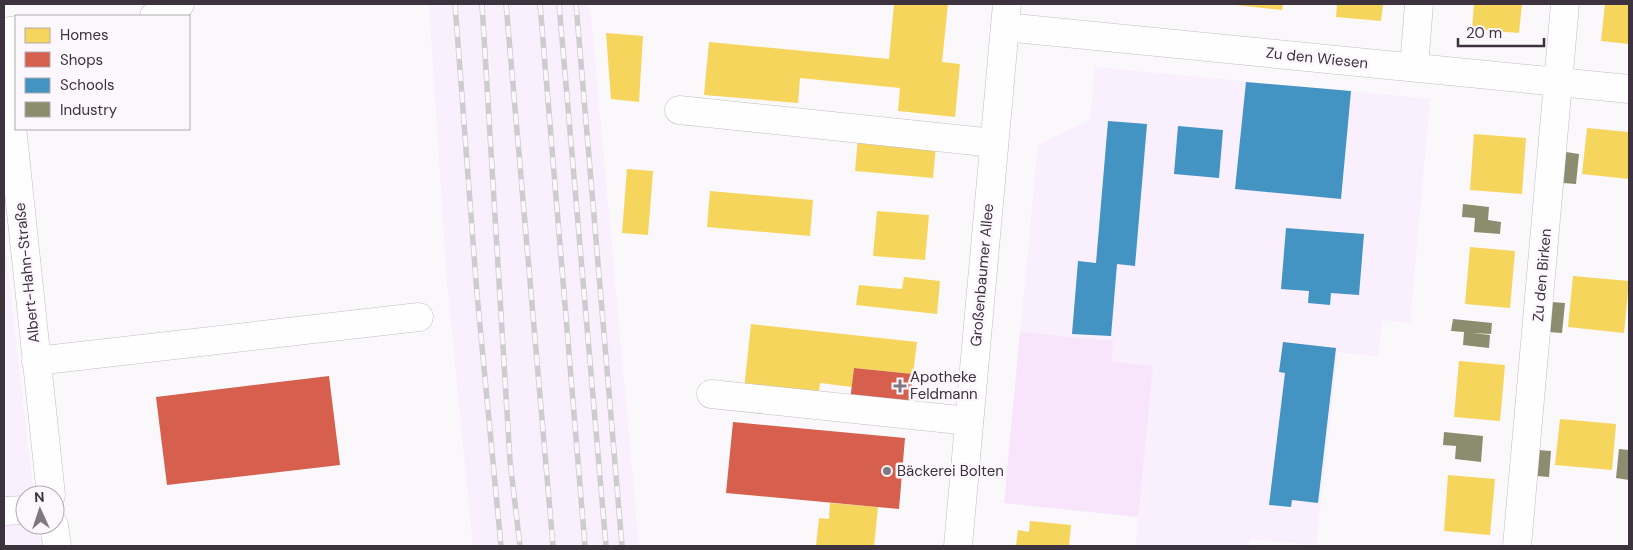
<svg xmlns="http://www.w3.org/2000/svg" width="1633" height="550" font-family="'DM Sans',sans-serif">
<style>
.built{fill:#faeffd}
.green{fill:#f8e5fb}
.homes{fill:#f6d55c}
.shops{fill:#d6604d}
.schools{fill:#4393c3}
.industry{fill:#8c8c6e}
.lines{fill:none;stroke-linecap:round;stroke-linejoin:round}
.minor-casing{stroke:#c1bcc2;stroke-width:29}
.major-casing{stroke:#c1bcc2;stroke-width:29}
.minor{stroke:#fefeff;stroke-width:28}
.major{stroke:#fefeff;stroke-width:28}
.rail-casing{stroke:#ceccce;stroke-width:5.5}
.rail{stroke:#fcf7fd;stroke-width:4;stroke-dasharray:11;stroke-linecap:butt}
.poi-dot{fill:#807880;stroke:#fcf7fd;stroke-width:2}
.labels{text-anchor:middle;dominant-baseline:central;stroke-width:5;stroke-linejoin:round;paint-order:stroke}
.street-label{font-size:15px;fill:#3d333e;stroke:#fcf7fd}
.poi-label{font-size:15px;fill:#3d333e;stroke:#fcf7fd;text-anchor:start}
</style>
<rect width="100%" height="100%" fill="#fbf8fc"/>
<path class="built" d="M429 4H590L639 546H473L447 283Z
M1095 67 1430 99 1410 323 1382 320 1378 357 1338 352 1316 545 1250 539 1248 546H1136L1138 517 1004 503 1038 145 1090 120Z
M4 238 34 495H25V525H38L41 546H4Z"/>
<path class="green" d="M1020 332 1113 341 1112 362 1153 366 1138 517 1004 503Z"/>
<path class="homes" d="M894 4H948L942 62 960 64 955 117 898 111 900 88 800 78 798 103 704 95 709 42 889 59Z
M1227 4H1283L1282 10Z
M1337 4H1383L1381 21 1336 17Z
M1474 4H1522L1519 33 1472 29Z
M1605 4H1629V44L1601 41Z
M606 33 643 36 639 102 611 99Z
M1587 128 1629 132V179L1582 174Z
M1474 134 1526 138 1522 194 1470 190Z
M858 138 936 145 933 178 855 171Z
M627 169 653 171 648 235 622 233Z
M710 191 813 200 810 236 707 227Z
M877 211 929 215 925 260 873 256Z
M1470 247 1515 251 1510 308 1465 304Z
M1573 276 1629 281 1624 333 1568 327Z
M904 277 940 281 937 314 856 305 859 285 902 289Z
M751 324 917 342 913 374 854 368 852 387 820 383 818 398 744 390Z
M1459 361 1505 365 1500 421 1454 417Z
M1560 419 1616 424 1612 470 1555 465Z
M1448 475 1495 479 1490 535 1444 531Z
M830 503 878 507 874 546H816L819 518 829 519Z
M1030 521 1071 525 1069 546H1016L1018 530 1029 532Z"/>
<path class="shops" d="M854 368 913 374 910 407 850 401Z
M329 376 340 465 167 485 156 397Z
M733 422 905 438 899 509 726 493Z"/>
<path class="schools" d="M1246 82 1351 91 1341 199 1235 189Z
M1108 121 1147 124 1135 266 1117 264 1111 336 1072 334 1078 261 1096 263Z
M1178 126 1223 130 1219 178 1174 174Z
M1286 228 1364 234 1359 295 1331 293 1330 305 1308 303 1309 291 1281 289Z
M1283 342 1336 348 1318 503 1292 500 1291 507 1269 505 1285 373 1279 372Z"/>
<path class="industry" d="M1566 152 1579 154 1576 184 1563 183Z
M1463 204 1489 207 1488 220 1501 222 1500 234 1474 232 1475 218 1462 217Z
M1552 302 1565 303 1562 333 1549 332Z
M1453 319 1492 323 1491 334 1472 333 1490 335 1489 348 1463 345 1464 332 1451 331Z
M1444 432 1483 436 1481 462 1455 459 1456 446 1443 445Z
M1619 449 1629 450V480L1616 478Z
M1538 450 1551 451 1549 477 1536 476Z"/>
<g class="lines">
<g class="minor-casing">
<path id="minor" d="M154 16 180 4
M1005 27 1629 89
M4 32 16 30
M4 51 51 495
M1414 67 1419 4
M679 110 994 143
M36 361 419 317
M711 394 969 421
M4 511 25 510
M54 525 57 546
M1517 546 1565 4"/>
</g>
<g class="major-casing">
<path id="major" d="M958 546 1007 4"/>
</g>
<use href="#minor" class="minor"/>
<use href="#major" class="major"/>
<g class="rail-casing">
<path id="rail" d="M455 4 477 294 501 546
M482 4 510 461 520 546
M506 4 553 546
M540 4 585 546
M559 4 606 546
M576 4 622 546"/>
</g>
<use href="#rail" class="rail"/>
</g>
<g class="poi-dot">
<path d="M897.5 378.5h5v5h5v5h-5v5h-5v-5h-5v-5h5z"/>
<circle cx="887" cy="471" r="5"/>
</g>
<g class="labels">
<g class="street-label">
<text transform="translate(1317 58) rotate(6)">Zu den Wiesen</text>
<text transform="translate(27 273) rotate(-96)">Albert-Hahn-Straße</text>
<text transform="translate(982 275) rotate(-85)">Großenbaumer Allee</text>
<text transform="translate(1542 275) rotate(-85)">Zu den Birken</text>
</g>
<g class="poi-label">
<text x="910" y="377">Apotheke<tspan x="910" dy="17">Feldmann</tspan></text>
<text x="897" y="471">Bäckerei Bolten</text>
</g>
</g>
<rect width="1633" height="550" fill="none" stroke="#3d333e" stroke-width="10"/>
<rect x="15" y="15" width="175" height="115" fill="#fcf7fd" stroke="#b0a9b1"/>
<rect x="25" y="28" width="25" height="15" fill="#f6d55c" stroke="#b0a9b1"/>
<text x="60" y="40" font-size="15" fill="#3d333e">Homes</text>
<rect x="25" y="52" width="25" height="15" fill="#d6604d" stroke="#b0a9b1"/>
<text x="60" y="65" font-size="15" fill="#3d333e">Shops</text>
<rect x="25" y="78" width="25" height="15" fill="#4393c3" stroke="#b0a9b1"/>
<text x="60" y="90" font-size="15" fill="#3d333e">Schools</text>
<rect x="25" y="102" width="25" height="15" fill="#8c8c6e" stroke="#b0a9b1"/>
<text x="60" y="115" font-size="15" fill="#3d333e">Industry</text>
<g transform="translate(40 510) rotate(357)"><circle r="24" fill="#fcf7fd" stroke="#b0a9b1"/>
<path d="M0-4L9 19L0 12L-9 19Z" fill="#807880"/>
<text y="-8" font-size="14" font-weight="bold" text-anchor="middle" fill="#3d333e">N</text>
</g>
<path d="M1458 38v8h86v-8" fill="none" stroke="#3d333e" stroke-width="2.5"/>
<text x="1466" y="38" font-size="15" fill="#3d333e" stroke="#fcf7fd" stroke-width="4" paint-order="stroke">20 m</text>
</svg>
